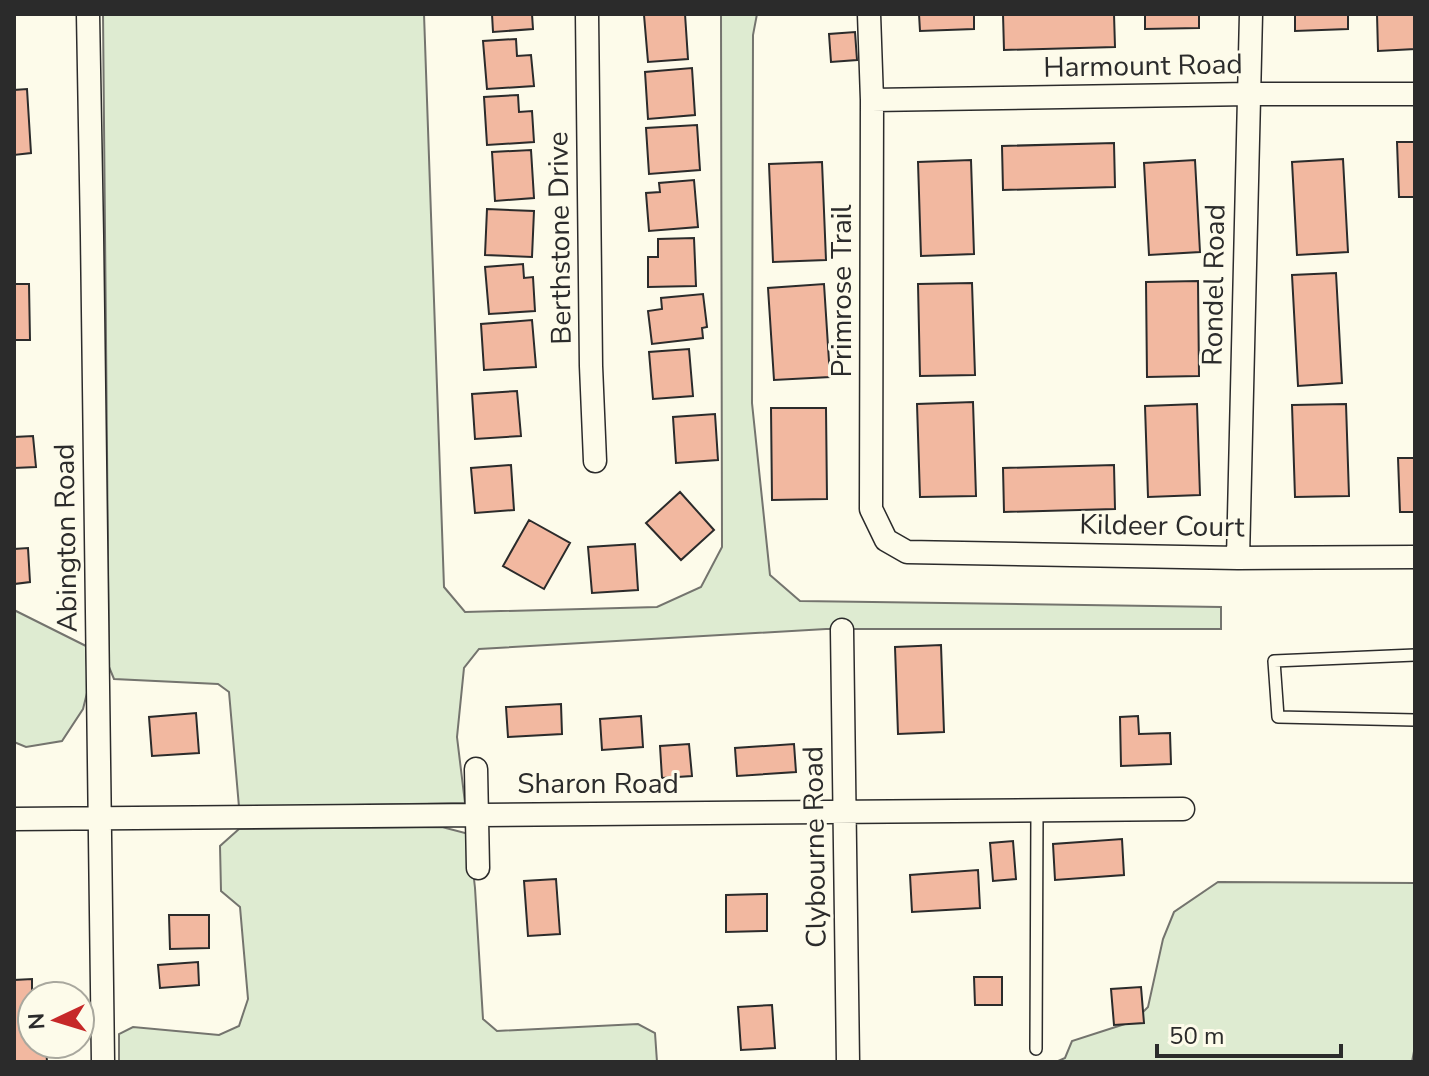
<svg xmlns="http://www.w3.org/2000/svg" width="1429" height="1076" font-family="'Nunito Sans',sans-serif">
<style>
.green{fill:#deebd1;stroke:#74746e;stroke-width:2}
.building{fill:#f2b8a0;stroke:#2b2b2b;stroke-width:2}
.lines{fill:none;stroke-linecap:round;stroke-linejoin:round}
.lane-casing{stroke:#2b2b2b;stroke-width:14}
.street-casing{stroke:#2b2b2b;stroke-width:25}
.lane{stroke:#fdfbea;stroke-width:11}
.street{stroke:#fdfbea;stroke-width:22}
.labels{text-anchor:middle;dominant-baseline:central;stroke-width:6;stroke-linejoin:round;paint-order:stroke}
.street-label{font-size:28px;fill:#2b2b2b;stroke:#fdfbea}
</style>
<rect width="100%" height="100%" fill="#fdfbea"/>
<path class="green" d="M103 14H424L444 587 465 612 657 607 701 587 722 547 721 14H757L753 35 752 403 770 575 800 601 1221 607V629H826L479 649 464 668 457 737 465 803 239 807 229 692 218 684 114 679 109 667Z
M14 610 86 646 88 689 83 709 62 741 26 747 14 742Z
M442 827 469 834 475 888 483 1019 497 1031 638 1024 655 1033 657 1062H119V1034L133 1027 219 1035 239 1026 248 999 240 907 221 891 220 846 239 829Z
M1218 882 1415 883V1046L1412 1062H1056L1065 1058 1072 1041 1134 1021 1148 1007 1163 939 1174 912Z"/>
<path class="building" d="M492 14H532L533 29 493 32Z
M685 14 688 59 648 62 644 15Z
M919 14H974V29L920 31Z
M1003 14H1114L1115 47 1004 50Z
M1145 14H1199V28L1145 29Z
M1295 14H1348V29L1295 31Z
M1377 14H1415V49L1378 51Z
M855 32 857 60 831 62 829 34Z
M516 39 517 56 531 55 534 86 487 89 483 41Z
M692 68 695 115 648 119 645 72Z
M27 89 31 153 14 155V90Z
M518 95 519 112 532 111 534 142 487 145 484 97Z
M697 125 700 170 649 174 646 128Z
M1397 142H1415V197H1399Z
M1114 143 1115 187 1003 190 1002 146Z
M531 150 534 198 495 201 492 152Z
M1343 159 1348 252 1297 255 1292 162Z
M971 160 974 254 921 256 918 162Z
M1195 160 1200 252 1149 255 1144 163Z
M822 162 826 260 773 262 769 164Z
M694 180 698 227 649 231 646 193 660 192 659 183Z
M487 209 534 211 532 257 485 255Z
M694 238 696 286 648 287V257H658V239Z
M523 264 524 278 533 277 535 311 489 314 485 267Z
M1336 273 1342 383 1298 386 1292 275Z
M1198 281 1199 376 1147 377 1146 282Z
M972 283 975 375 920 376 918 284Z
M14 284H29L30 340H14Z
M824 284 830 377 774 380 768 288Z
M703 294 707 327 702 328 703 338 652 344 648 311 662 309 661 298Z
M532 320 536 367 484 370 481 324Z
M689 349 693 396 653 399 649 352Z
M517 391 521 436 475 439 472 394Z
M973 402 976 496 920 497 917 404Z
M1197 404 1200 495 1148 497 1145 406Z
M1346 404 1349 496 1295 497 1292 405Z
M771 408H826L827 499 772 500Z
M715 414 718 460 676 463 673 417Z
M33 436 36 467 14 468V437Z
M1398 458H1415V512H1400Z
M511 465 514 510 475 513 471 468Z
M1114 465 1115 509 1004 512 1003 468Z
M680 492 714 530 681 560 646 523Z
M529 520 570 543 544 589 503 566Z
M635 544 638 590 592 593 588 547Z
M28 548 30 582 14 584V549Z
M941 645 944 732 898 734 895 647Z
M561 704 562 734 508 737 506 707Z
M196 713 199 753 152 756 149 717Z
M641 716 643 747 602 750 600 719Z
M1138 716 1139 734 1170 733 1171 764 1121 766 1120 717Z
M689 744 692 776 662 778 660 746Z
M794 744 796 772 737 776 735 748Z
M1122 839 1124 875 1055 880 1053 844Z
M1013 841 1016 879 993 881 990 843Z
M978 870 980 908 912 912 910 875Z
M556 879 560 934 528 936 524 881Z
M767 894V931L726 932V895Z
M169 915H209V948L170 949Z
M198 962 199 985 160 988 158 965Z
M974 977H1002V1005H975Z
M32 979V994H45V996H32V1044H46L47 1062H14V980Z
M1141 987 1144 1023 1114 1025 1111 989Z
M772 1005 775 1048 741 1050 738 1007Z"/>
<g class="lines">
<g class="lane-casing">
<path id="lane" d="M1415 655 1274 661 1278 717 1415 720
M1036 1049 1037 811"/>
</g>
<g class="street-casing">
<path id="street" d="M88 14 92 236 103 1062
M587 14 591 366 595 461
M869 14 872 100 871 509 886 540 907 552 1238 558 1415 557
M872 100 1249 94H1415
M1238 558 1251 14
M842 630 848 1062
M476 769 478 868
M14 819 1183 809"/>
</g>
<use href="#lane" class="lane"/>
<use href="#street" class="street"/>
</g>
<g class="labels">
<g class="street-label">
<text transform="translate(1143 66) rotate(-1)">Harmount Road</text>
<text transform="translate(560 238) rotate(-91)">Berthstone Drive</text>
<text transform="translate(1214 285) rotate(-89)">Rondel Road</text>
<text transform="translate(842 291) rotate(-90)">Primrose Trail</text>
<text transform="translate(1162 526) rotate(1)">Kildeer Court</text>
<text transform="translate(66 538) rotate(-91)">Abington Road</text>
<text x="598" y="784">Sharon Road</text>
<text transform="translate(815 847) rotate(-91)">Clybourne Road</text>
</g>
</g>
<rect width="1429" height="1076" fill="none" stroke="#2b2b2b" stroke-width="32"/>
<g transform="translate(56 1020) rotate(266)"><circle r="38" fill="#fdfbea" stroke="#a9a89e" stroke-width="2"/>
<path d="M0-6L14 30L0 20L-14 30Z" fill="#c62828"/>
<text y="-12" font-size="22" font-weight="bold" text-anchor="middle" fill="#2b2b2b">N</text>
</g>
<path d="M1157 1044v12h184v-12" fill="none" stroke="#2b2b2b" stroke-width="4"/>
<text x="1169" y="1044" font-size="24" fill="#2b2b2b" stroke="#fdfbea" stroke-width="6" paint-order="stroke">50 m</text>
</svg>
